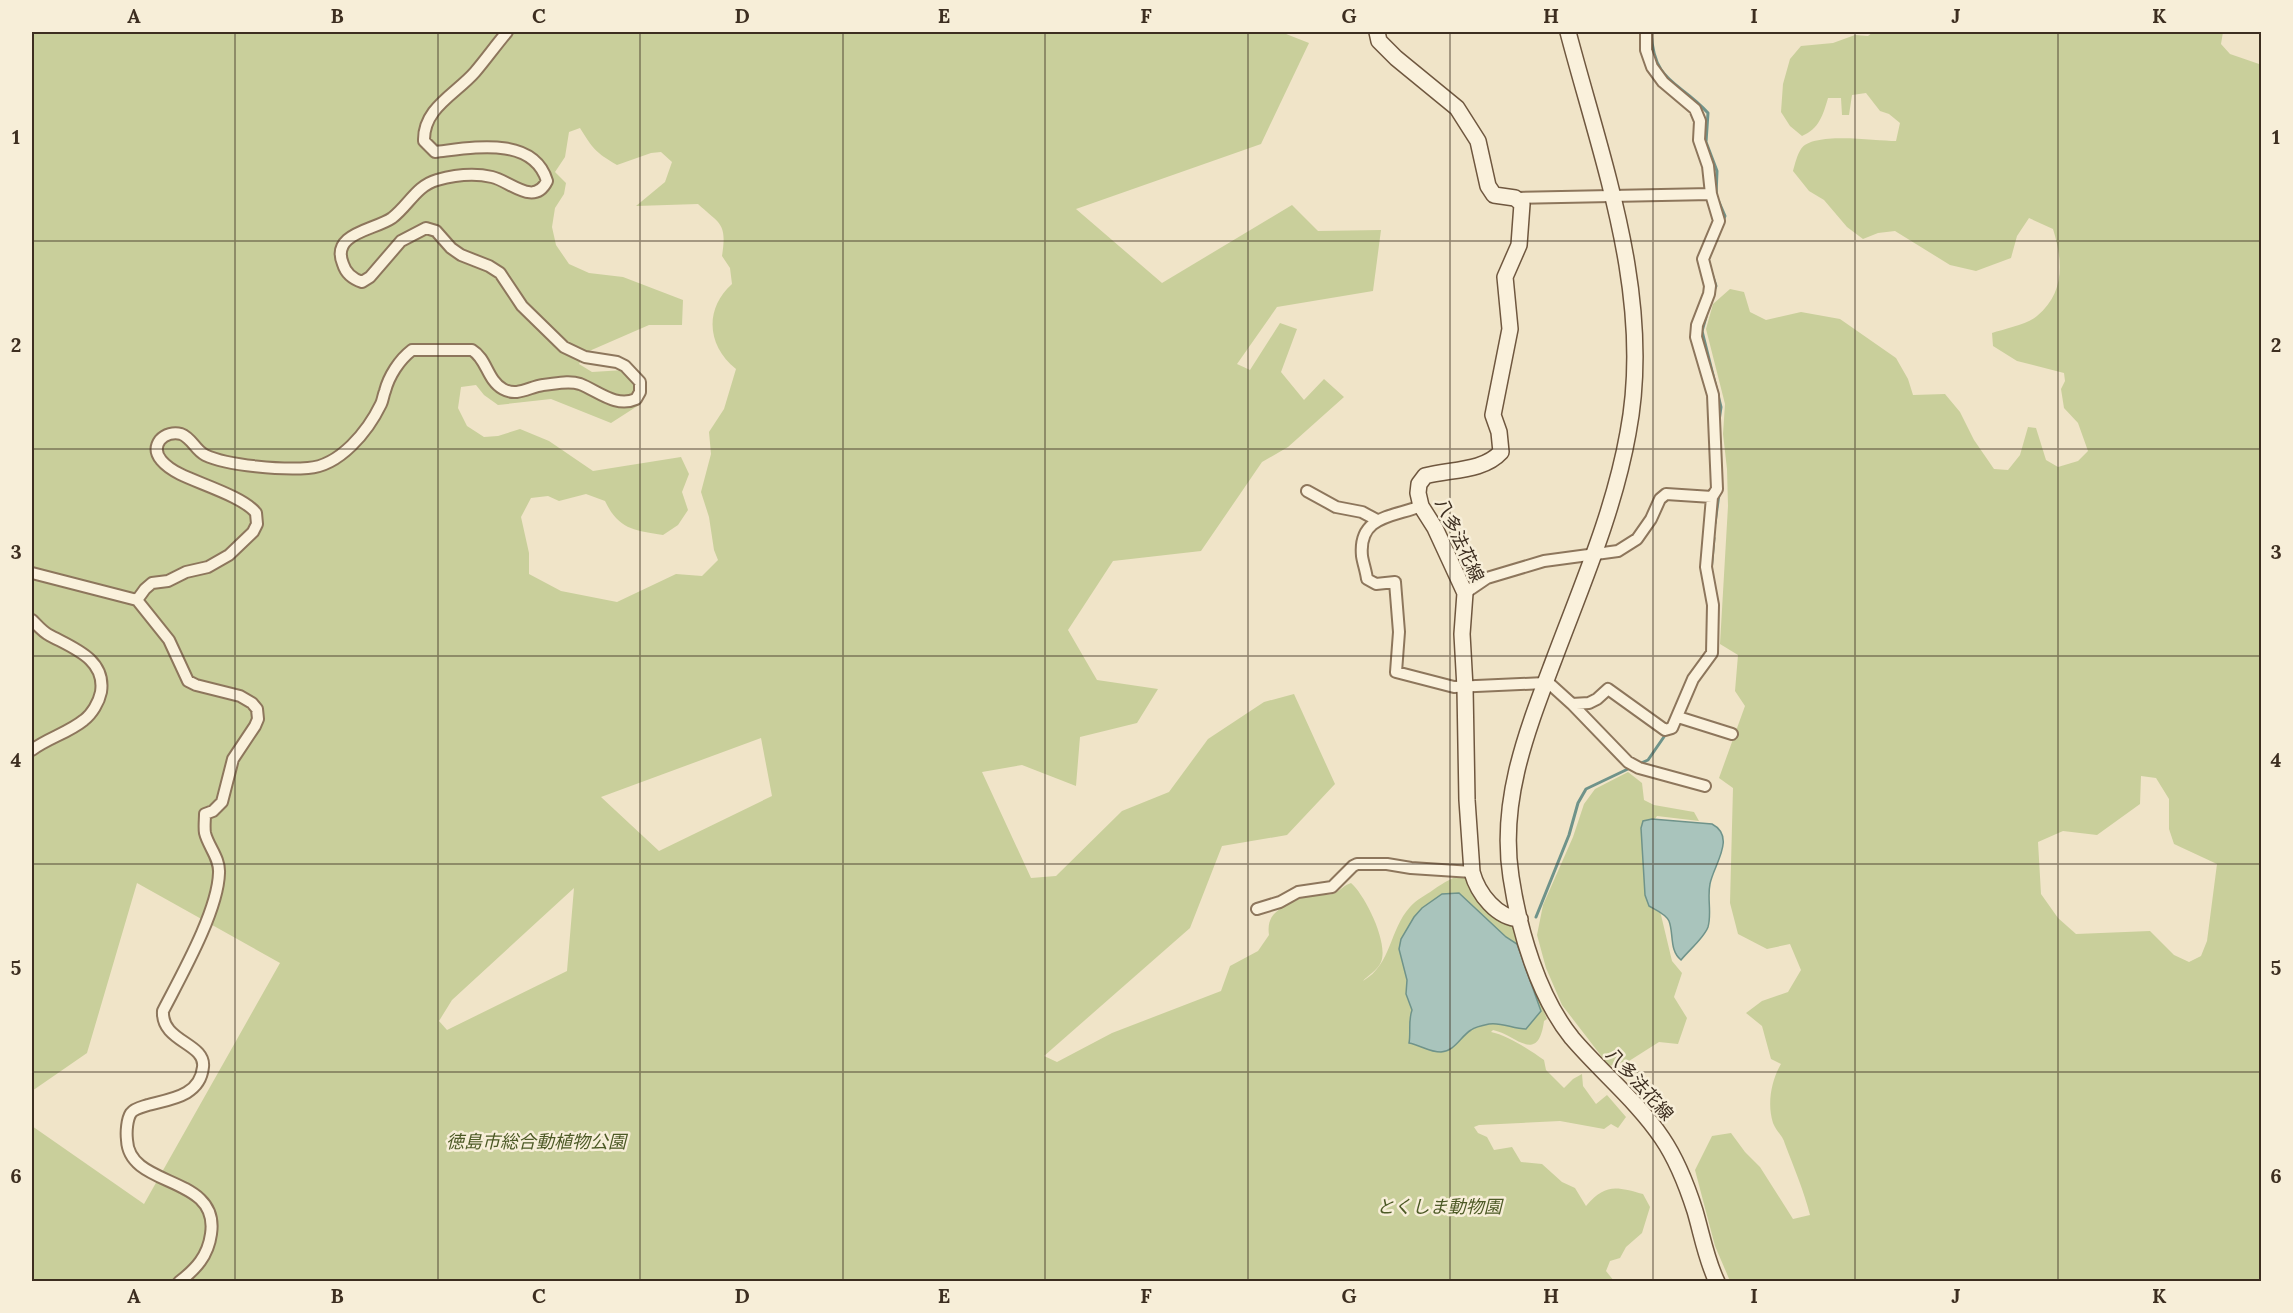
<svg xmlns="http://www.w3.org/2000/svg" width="2293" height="1313" font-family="Lora,'Noto Sans JP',serif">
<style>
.green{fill:#c9cf9b;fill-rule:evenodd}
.water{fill:#a9c4bc;stroke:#6f938a;stroke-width:1.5}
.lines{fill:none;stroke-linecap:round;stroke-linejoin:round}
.stream{stroke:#6f938a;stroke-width:3}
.minor-casing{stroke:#8d765c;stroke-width:14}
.secondary-casing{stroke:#6f573f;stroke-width:18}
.minor{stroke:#faf1dc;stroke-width:10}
.secondary{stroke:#faf1dc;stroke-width:15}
.grid{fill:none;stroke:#3d2e20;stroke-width:1.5;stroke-opacity:0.55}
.labels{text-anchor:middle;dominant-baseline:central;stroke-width:5;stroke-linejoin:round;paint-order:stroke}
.street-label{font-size:18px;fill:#3d2e20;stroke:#f7eed8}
.park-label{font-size:18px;font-style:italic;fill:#4d5a26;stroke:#f7eed8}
.neatline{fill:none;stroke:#3d2e20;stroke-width:2}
.grid-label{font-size:20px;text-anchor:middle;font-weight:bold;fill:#3d2e20}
</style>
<rect width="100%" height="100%" fill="#f0e4c8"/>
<path class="green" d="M32 32H1281L1309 43 1261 144 1076 209 1162 283 1292 205 1318 231 1381 230 1373 291 1277 307 1237 364 1250 370 1280 323 1297 329 1281 372 1304 400 1324 379 1344 397 1288 447 1262 462 1201 551 1113 561 1068 630 1097 680 1158 689 1137 723 1080 737 1076 786 1022 765 982 772 1031 878 1056 876 1122 811 1169 792 1208 739 1264 702 1294 694 1335 784 1287 835 1222 846 1190 928 1044 1056 1057 1062 1112 1033 1221 991 1230 966 1258 951 1269 935C1266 914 1279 909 1295 901 1299 900 1303 896 1307 895 1317 893 1326 897 1335 893 1341 890 1344 885 1351 883 1365 895 1389 943 1381 962 1378 970 1366 977 1363 981 1392 964 1389 930 1410 907 1416 900 1426 895 1433 890 1445 882 1453 876 1467 875L1516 925 1533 984 1547 1019 1544 1021C1538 1066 1515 1034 1493 1030L1491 1032C1507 1035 1530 1050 1544 1060L1546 1070 1564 1088 1573 1079 1582 1074 1583 1086 1596 1104 1607 1095 1626 1117 1618 1128 1611 1124 1604 1129 1560 1121 1479 1125 1474 1127 1478 1133 1487 1137 1494 1150 1512 1147 1521 1162 1542 1164 1562 1182 1575 1188 1586 1206C1605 1184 1615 1186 1643 1194L1650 1207 1642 1233 1626 1247 1620 1258 1610 1261 1606 1271 1614 1281H32V1126L144 1204 280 963 137 883 87 1053 32 1091ZM580 128C593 149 595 152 617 165L651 153 661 152 672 162 665 182 636 206 698 204C721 225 727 223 722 256L730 268 732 284C704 309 707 346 736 369L724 409 709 432 711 454 701 492 709 517 714 550 718 560 702 576 676 574 617 602 561 591 529 574V553L521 517 531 498 548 496 559 501 586 494 605 501C619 530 634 530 663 535L678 525 688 510 682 492 689 474 681 457 593 471 549 441 520 429 498 436 484 437 467 426 458 408 461 387 476 385 484 395 498 405 551 399 611 423 639 405 643 390 624 370 592 372 579 364 587 352 649 325H682L683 300 623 277 589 273 569 264 556 245 552 227 555 208 564 194 566 183 555 172 565 157 569 132ZM761 738 772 796 659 851 601 797ZM574 888 567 971 447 1030 439 1021 452 1000Z
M1873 32H2223L2221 44 2230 54 2262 65 2261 1281H1730L1715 1246 1695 1170 1712 1136 1731 1133 1745 1152 1760 1167 1793 1219 1810 1215C1804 1191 1794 1168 1785 1144 1783 1136 1776 1131 1773 1123 1767 1104 1771 1081 1781 1064L1771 1059 1762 1026 1746 1013 1762 1001 1788 992 1801 970 1790 944 1767 949 1738 934 1730 903 1733 788 1719 778 1745 706 1735 691 1738 655 1720 644 1728 506 1727 469 1723 434 1725 404 1706 329 1713 304 1730 289 1744 292 1750 312 1766 320 1801 312 1840 319 1896 358 1908 379 1913 395 1945 394 1960 412 1974 440 1994 469 2008 470 2020 455 2028 427 2036 428 2046 460 2058 467 2078 461 2088 451 2078 423 2064 408 2061 389 2065 381 2064 373 2017 361 1993 346 1992 333C2004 329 2028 324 2037 316 2065 293 2063 261 2053 229L2029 218 2017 236 2011 258 1976 271 1950 265 1895 231 1878 233 1863 239 1847 227 1824 200 1809 191 1793 171C1795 164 1797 155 1801 149 1813 131 1875 141 1896 141L1900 123 1889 114 1880 111 1866 93 1852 95 1849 115H1842L1841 98H1828C1823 115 1819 129 1802 136L1790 126 1781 112 1783 84 1790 59 1801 46 1833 43 1855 35 1868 36ZM2141 776 2156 778 2169 799V829L2174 844 2217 864 2207 941 2201 956 2189 962 2174 955 2150 931 2076 934 2058 918 2041 894 2038 842 2063 831 2097 835 2140 804Z
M1628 772 1642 783 1644 800 1654 805 1694 812 1699 821 1657 816 1647 830 1650 893 1661 915 1672 961 1682 973 1674 997 1687 1018 1678 1044 1659 1042 1629 1061 1609 1066 1562 1005 1546 968 1537 935 1543 905 1573 837 1584 804 1595 789Z"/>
<path class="water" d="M1652 819 1712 824C1737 837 1713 866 1710 884 1707 898 1712 913 1708 927 1704 938 1689 950 1681 960 1669 950 1674 934 1669 921 1666 914 1656 910 1649 906L1645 895 1641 828 1643 821Z
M1459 893 1506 937 1517 944 1541 1011 1526 1029C1513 1029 1502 1022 1489 1024 1484 1025 1475 1027 1471 1030 1460 1037 1455 1051 1441 1052 1429 1052 1420 1045 1409 1043 1411 1032 1408 1021 1412 1010L1406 994 1407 980 1399 949 1401 939 1414 917 1422 908 1442 894Z"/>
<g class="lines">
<path class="stream" d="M1651 32C1654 84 1678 80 1708 113L1706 142 1717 171 1716 196
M1719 202 1725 216 1723 221
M1711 271 1716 286 1714 290
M1706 317 1702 331 1721 407 1719 421
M1715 523 1719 494
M1711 571 1714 538
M1639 764 1648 760 1668 731
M1536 917 1569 835 1578 803 1586 789 1630 768"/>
<g class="minor-casing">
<path id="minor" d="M1646 32V50L1652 67 1663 82 1695 109 1700 121 1699 140 1708 166 1711 194
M1307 491 1336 507 1362 512 1377 520
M1421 506C1394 517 1358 515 1362 556 1363 563 1366 571 1367 579L1376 584 1395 582 1399 632 1396 672 1454 687 1545 683 1551 685 1572 704 1589 703 1597 699 1608 689 1665 730 1672 728 1693 679 1712 653 1713 605 1706 567 1712 497
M32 573 137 600 145 589 152 583 168 581 186 572 208 567 229 555 253 532 257 524 256 513C244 497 200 484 180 474 168 468 149 455 160 440 165 434 174 432 181 434 192 438 195 450 205 455 228 466 283 470 308 468 340 466 368 431 381 404 383 400 383 396 385 391 389 376 399 360 412 350H472C487 359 487 380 503 389 517 397 529 387 543 385 555 384 568 380 580 384 598 391 616 408 636 399L640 392V382L625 366 617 362 585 357 564 347 522 306 500 273 489 266 461 255 451 248 436 231 426 228 401 241 370 277 362 282C353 279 346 274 343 264 330 233 375 230 392 218 409 205 416 186 437 180 455 175 474 173 492 177 510 181 534 207 547 181 533 135 471 148 435 152L424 141C423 108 456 94 475 72 486 59 496 45 507 32
M1465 593 1487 578 1544 561 1618 551 1637 539 1651 519 1660 499 1666 494 1712 497 1717 489 1713 395 1696 337 1697 325 1709 294 1710 286 1703 259 1719 221 1711 194 1515 198
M137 600 169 640 188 681 196 685 240 696 252 703 257 709 258 719 255 726 233 759 222 802 213 811 205 814C205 820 204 827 205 833 208 846 220 858 219 873 218 911 181 976 163 1011 161 1042 206 1043 203 1067 200 1096 171 1099 148 1105 142 1107 135 1108 131 1113 127 1119 126 1132 127 1140 129 1189 220 1174 211 1234 208 1256 196 1269 179 1282
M32 620C37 625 43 632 49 635 73 648 106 659 101 692 99 702 92 714 84 720 68 733 48 738 32 750
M1572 704 1628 762 1639 768 1705 786
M1678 717 1732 734
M1257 909 1280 902 1298 892 1332 887 1353 866 1357 864H1387L1411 868 1472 872"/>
</g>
<g class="secondary-casing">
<path id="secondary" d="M1377 32 1379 41 1396 58 1457 108 1478 141 1488 186 1494 195 1515 198 1522 204 1519 245 1505 277 1510 329 1493 415 1499 432 1501 452C1483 472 1449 469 1425 476L1419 484 1418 493 1421 506 1435 528 1465 593 1462 634 1465 688 1467 800 1472 872C1478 894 1497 918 1520 919
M1568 32C1602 161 1654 298 1628 433 1614 512 1581 587 1553 662 1527 731 1499 801 1511 877 1519 930 1538 996 1572 1038 1601 1072 1637 1101 1662 1138 1677 1160 1687 1186 1695 1211 1702 1235 1706 1259 1717 1282"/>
</g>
<use href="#minor" class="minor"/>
<use href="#secondary" class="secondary"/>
</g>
<path class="grid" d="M235 32V1282M438 32V1282M640 32V1282M843 32V1282M1045 32V1282M1248 32V1282M1450 32V1282M1653 32V1282M1855 32V1282M2058 32V1282M32 241H2262M32 449H2262M32 656H2262M32 864H2262M32 1072H2262"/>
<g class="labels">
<g class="street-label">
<text transform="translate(1460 540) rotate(65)">八多法花線</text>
<text transform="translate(1640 1084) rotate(48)">八多法花線</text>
</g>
<g class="park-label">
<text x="536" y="1141">徳島市総合動植物公園</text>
<text x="1439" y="1206">とくしま動物園</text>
</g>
</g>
<rect width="2293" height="1313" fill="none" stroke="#f7eed8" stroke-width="66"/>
<rect x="33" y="33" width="2227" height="1247" class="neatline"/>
<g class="grid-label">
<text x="134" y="23">A</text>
<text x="337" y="23">B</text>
<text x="539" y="23">C</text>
<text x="742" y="23">D</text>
<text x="944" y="23">E</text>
<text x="1146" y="23">F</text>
<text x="1349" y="23">G</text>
<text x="1551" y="23">H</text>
<text x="1754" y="23">I</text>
<text x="1956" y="23">J</text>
<text x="2159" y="23">K</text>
<text x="16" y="144">1</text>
<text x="2276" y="144">1</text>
<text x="16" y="352">2</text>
<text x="2276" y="352">2</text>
<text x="16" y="559">3</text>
<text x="2276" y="559">3</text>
<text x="16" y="767">4</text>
<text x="2276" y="767">4</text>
<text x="16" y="975">5</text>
<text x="2276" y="975">5</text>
<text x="16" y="1183">6</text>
<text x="2276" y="1183">6</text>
<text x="134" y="1303">A</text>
<text x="337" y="1303">B</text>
<text x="539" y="1303">C</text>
<text x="742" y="1303">D</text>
<text x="944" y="1303">E</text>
<text x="1146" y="1303">F</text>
<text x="1349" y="1303">G</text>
<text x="1551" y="1303">H</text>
<text x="1754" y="1303">I</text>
<text x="1956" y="1303">J</text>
<text x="2159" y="1303">K</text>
</g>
</svg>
